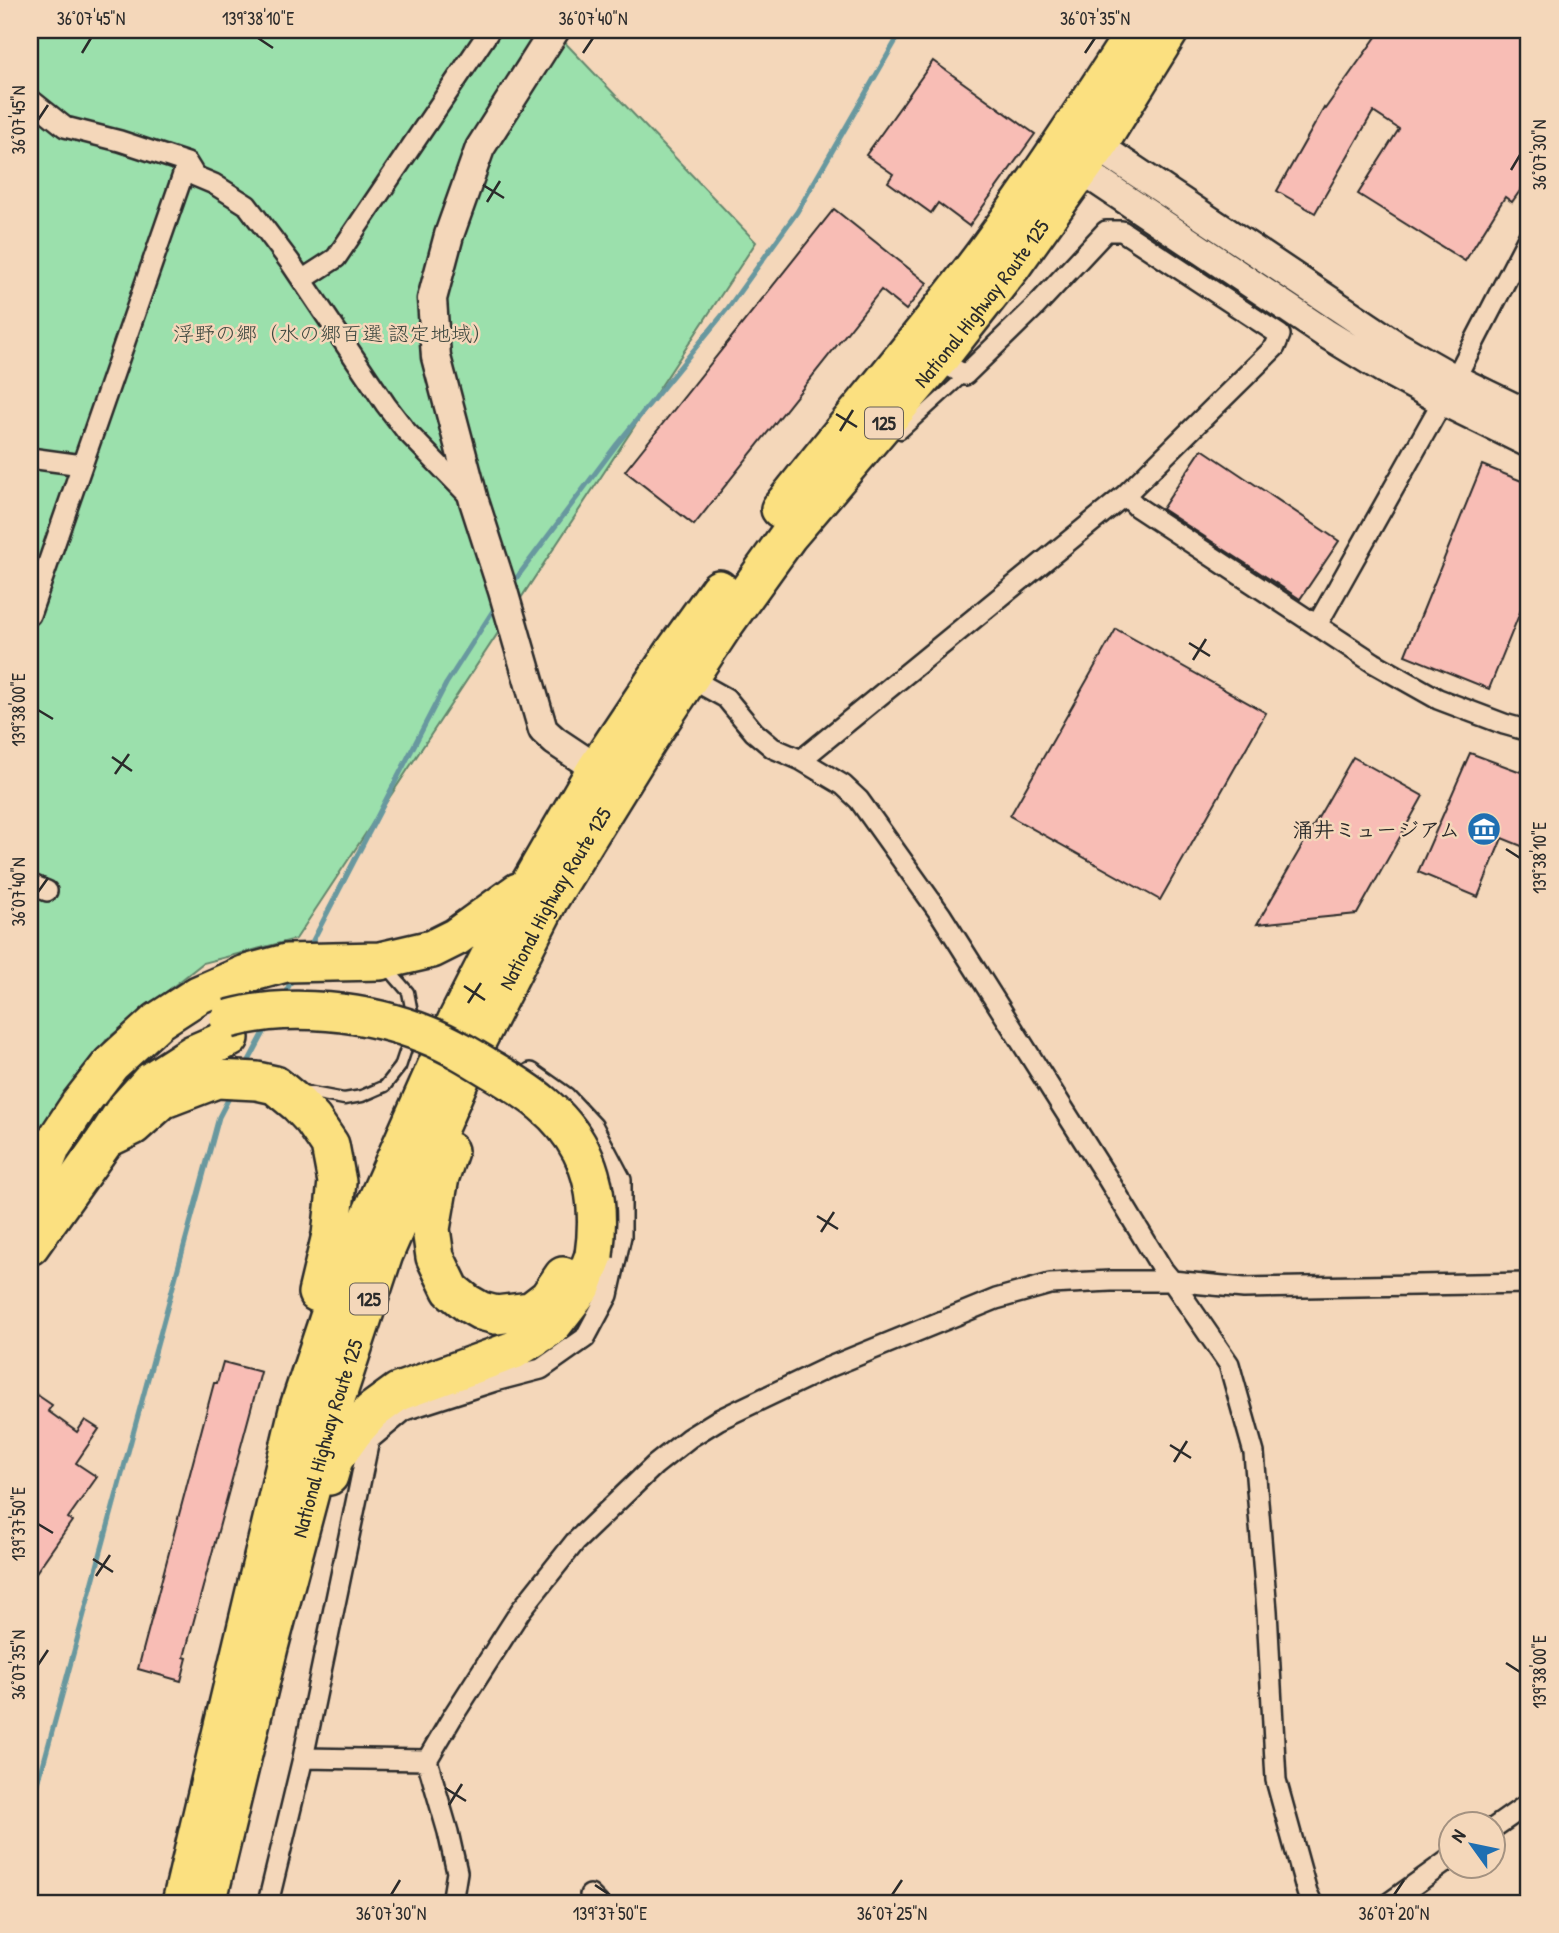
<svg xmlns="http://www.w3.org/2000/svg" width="1559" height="1933" font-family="'Patrick Hand','Klee One',sans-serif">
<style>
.green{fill:#9be0ac;stroke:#63866c;stroke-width:2}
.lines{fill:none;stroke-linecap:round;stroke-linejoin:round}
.stream{stroke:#68989f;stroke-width:5}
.building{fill:#f8bdb5;stroke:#2b2b2b;stroke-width:2}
.lane-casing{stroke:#2b2b2b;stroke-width:15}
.street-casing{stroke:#2b2b2b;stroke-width:24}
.secondary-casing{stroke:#2b2b2b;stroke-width:33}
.highway-casing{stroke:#2b2b2b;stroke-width:42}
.lane{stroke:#f4d7ba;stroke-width:10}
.street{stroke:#f4d7ba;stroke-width:19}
.secondary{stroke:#f4d7ba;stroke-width:28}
.highway{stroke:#fbe080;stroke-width:37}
.highway-bridge-casing{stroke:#2b2b2b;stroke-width:42;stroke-linecap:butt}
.highway-bridge{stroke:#fbe080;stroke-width:37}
.ticks{fill:none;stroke:#2b2b2b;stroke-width:2.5}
.labels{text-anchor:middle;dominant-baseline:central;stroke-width:5;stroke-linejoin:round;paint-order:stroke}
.shield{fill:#f4d7ba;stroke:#675f56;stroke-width:2}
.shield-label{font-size:19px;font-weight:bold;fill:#2b2b2b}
.street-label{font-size:21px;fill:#2b2b2b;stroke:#f4d7ba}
.park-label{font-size:21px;fill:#3c463e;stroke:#f4d7ba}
.poi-label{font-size:21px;font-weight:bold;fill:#2b2b2b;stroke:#f4d7ba;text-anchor:end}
.neatline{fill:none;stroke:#2b2b2b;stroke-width:2.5}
.ticks-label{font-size:18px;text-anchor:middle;fill:#2b2b2b}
</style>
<rect width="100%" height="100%" fill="#f4d7ba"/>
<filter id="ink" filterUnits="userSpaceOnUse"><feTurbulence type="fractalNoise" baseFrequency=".0143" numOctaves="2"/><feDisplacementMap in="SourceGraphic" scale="14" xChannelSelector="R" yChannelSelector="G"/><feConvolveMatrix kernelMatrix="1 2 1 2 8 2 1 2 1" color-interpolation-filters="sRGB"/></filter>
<g filter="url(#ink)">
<path class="green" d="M30 30H553L756 242 296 939 203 963 107 1039 30 1151Z"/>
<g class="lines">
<path class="stream" d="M512 584 617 444 728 308 797 212 902 30
M308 950 446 684 496 606
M283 997 293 978
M245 1068 267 1027
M30 1813 219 1117 232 1092"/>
</g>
<path class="building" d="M1381 30H1529V178L1512 202 1505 197 1465 261 1358 194 1399 129 1373 112 1315 213 1277 191 1324 108 1325 109Z
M933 61 1035 134 969 226 938 203 931 213 888 182 893 174 866 155Z
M834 209 927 283 906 310 881 290 694 525 625 471Z
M1202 449 1339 541 1300 599 1162 509Z
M1482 465 1529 484V590L1489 689 1405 655Z
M1116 629 1266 713 1160 900 1010 816Z
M1470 753 1529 775V849L1502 838 1478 897 1418 872Z
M1353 757 1423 796 1357 914 1257 924Z
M223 1362 261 1372 184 1657 187 1658 181 1681 138 1669 214 1383H217Z
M30 1390 52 1405 48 1411 77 1432 85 1420 99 1429 76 1463 97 1477 68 1518 72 1521 30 1581Z"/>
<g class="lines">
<g class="lane-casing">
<path id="lane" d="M891 428 901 433 965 375
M388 969 408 992 414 1023
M302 1091 344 1099 362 1096 385 1086 400 1067 410 1037"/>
</g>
<g class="street-casing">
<path id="street" d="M30 99 65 127 120 141 187 163 195 176 214 184 247 205 290 262 386 405 406 431 471 498
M302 280 336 258 490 30
M30 458 82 465
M1125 495 1137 507 1374 663 1438 699 1504 724 1529 731
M30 615 187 163
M1317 625 1455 379 1529 236
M688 677 726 698 754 732 773 748 801 760 843 785 859 800 941 915 1106 1176 1163 1270 1172 1281 1229 1364 1254 1453 1267 1611 1276 1780 1307 1892 1312 1903
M801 760 1125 495 1275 347 1280 335 1122 231H1106L1035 307 965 375 938 360
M30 884 47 891
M303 1758 427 1760
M1492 1829 1529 1803
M590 1895 598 1903
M268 1903 303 1758 369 1440 405 1410 495 1381 541 1369 585 1338 608 1295 621 1236V1180L593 1127 565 1097 531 1073
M452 1903 457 1872 448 1832 427 1760 453 1716 521 1610 575 1542 655 1465 689 1438 718 1420 827 1368 996 1299 1050 1284 1111 1281H1172L1244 1288 1529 1283
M1389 1903 1450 1859"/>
</g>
<g class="secondary-casing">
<path id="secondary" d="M555 30 480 148 449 235 432 299 436 357 474 501 503 591 543 730 555 741 612 779
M1078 144 1098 146 1397 346 1455 379 1529 415
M1071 155 1082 170 1325 333 1384 369 1443 401 1529 443"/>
</g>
<g class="highway-casing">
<g id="highway">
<path d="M780 509C849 421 923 337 990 246 1041 176 1089 103 1136 30"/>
<path d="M106 1139 133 1126 162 1100 217 1079 257 1081 275 1085 298 1104 313 1120 330 1145 337 1182 331 1235 317 1293"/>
<path d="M449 1151 440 1177 431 1229 435 1257 451 1290 467 1303 481 1311 496 1315 531 1311 548 1298 563 1276"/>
<path d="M36 1187 52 1146 79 1105 111 1064 158 1021 198 995 246 974 286 963 380 961 432 949 456 937 518 892"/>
<path d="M30 1246 106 1139 124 1111 151 1081 193 1054 230 1038"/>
<path d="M329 1476 334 1459 354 1431 372 1411 398 1392 514 1350 551 1327 582 1287 594 1255"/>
<path d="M181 1903 298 1410 340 1284 456 1022 504 928 596 769 676 649 719 589"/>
<path id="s1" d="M207 1903 269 1647 330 1417 384 1254 476 1043 549 900 648 740 724 625 788 536 938 360 1012 266 1098 146 1170 30"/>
</g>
</g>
<use href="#lane" class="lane"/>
<use href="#street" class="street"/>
<use href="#secondary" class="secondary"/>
<use href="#highway" class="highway"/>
<g class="highway-bridge-casing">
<path id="highway-bridge" d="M229 1019C288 1002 369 1011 427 1035 450 1044 471 1057 492 1070 528 1091 561 1112 581 1151 597 1183 599 1220 594 1255"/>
</g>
<use href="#highway-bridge" class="highway-bridge"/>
</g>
</g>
<path class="ticks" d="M258 38 273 48M82 53 91 38M583 53 593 38M1085 53 1095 38M38 120 48 105M1511 170 1520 155M483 185 504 198M487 202 500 181M836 414 857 427M840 431 853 410M1189 643 1210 656M1193 660 1206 639M38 710 53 719M112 757 132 771M115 774 129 754M1506 849 1520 858M38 892 48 878M464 986 485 1000M468 1003 481 983M817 1216 838 1229M821 1232 834 1212M1170 1445 1191 1458M1174 1462 1187 1441M38 1524 53 1533M93 1559 113 1572M96 1576 110 1555M1506 1663 1520 1672M38 1665 48 1650M445 1788 466 1801M449 1805 462 1784M595 1885 610 1895M391 1895 400 1880M892 1895 902 1880M1394 1895 1404 1880"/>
<defs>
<g id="museum-disc" transform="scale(1.75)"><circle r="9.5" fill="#1f6fb2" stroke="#f4d7ba"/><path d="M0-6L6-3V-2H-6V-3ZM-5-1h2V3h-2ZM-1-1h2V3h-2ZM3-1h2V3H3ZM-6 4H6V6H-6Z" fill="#fff"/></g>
</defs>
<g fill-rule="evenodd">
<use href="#museum-disc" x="1484" y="829"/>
</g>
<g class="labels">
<g class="shield">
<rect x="865" y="407.5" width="38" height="31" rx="5"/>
<rect x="350" y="1283.5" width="38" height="31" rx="5"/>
</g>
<g class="shield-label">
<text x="884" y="423">125</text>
<text x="369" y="1299">125</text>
</g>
<g class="street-label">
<text stroke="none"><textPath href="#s1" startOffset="1802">National Highway Route 125</textPath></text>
<text stroke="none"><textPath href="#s1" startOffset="1068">National Highway Route 125</textPath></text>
<text stroke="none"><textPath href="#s1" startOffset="480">National Highway Route 125</textPath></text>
</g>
<g class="park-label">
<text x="333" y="333">浮野の郷（水の郷百選 認定地域）</text>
</g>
<g class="poi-label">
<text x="1460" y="829">涌井ミュージアム</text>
</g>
</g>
<rect width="1559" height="1933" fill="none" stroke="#f4d7ba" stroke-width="77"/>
<g transform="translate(1472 1845) rotate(303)"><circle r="33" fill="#f4d7ba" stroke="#a49281" stroke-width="2"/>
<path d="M0-5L12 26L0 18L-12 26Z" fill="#1f6fb2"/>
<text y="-10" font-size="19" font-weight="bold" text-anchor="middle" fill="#2b2b2b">N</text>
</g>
<rect x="38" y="38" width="1482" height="1857" class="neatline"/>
<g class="ticks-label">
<text x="91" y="25">36°07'45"N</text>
<text x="258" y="25">139°38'10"E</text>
<text x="593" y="25">36°07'40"N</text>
<text x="1095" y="25">36°07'35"N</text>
<text transform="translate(19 120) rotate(-90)" y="6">36°07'45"N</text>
<text transform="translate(1540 155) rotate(-90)" y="6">36°07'30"N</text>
<text transform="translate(19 710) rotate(-90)" y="6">139°38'00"E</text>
<text transform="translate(1540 858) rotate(-90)" y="6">139°38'10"E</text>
<text transform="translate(19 892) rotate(-90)" y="6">36°07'40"N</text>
<text transform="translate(19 1524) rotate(-90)" y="6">139°37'50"E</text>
<text transform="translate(19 1665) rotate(-90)" y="6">36°07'35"N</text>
<text transform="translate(1540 1672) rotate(-90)" y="6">139°38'00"E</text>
<text x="391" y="1920">36°07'30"N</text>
<text x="610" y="1920">139°37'50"E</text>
<text x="892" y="1920">36°07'25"N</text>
<text x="1394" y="1920">36°07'20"N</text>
</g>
</svg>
